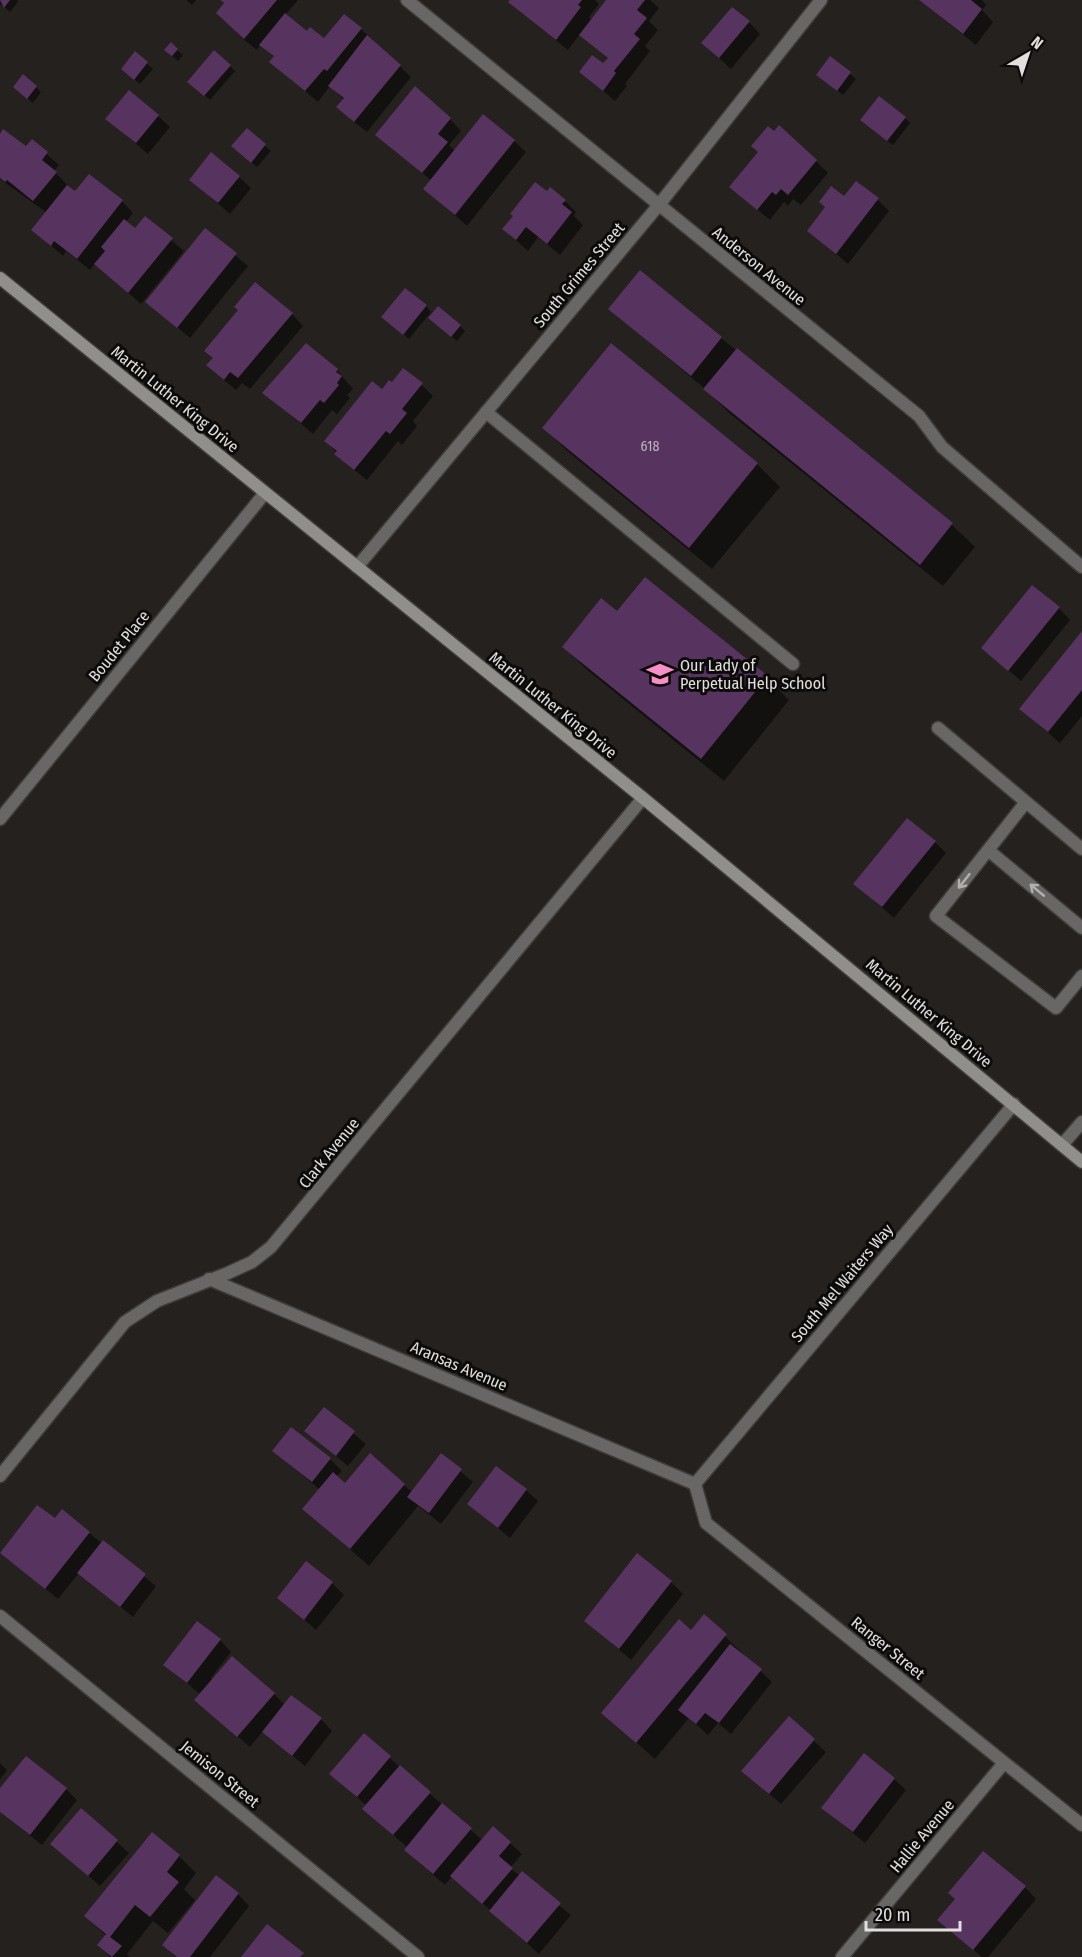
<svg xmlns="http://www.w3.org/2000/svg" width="1082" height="1957" font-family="'Fira Sans Condensed',sans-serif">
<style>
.shadow{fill:#0007}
.building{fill:#573360}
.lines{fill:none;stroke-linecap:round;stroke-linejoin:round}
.service-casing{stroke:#3f3c3a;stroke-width:15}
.minor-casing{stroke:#3f3c3a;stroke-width:15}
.tertiary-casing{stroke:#3f3c3a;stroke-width:15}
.secondary-casing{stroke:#3f3c3a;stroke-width:15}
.service{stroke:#686765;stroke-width:12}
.minor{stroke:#686765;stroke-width:12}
.tertiary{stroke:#686765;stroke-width:12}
.secondary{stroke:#908f8c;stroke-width:12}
.oneway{stroke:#b1b0ae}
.labels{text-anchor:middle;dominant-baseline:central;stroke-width:6;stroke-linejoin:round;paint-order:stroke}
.number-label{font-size:14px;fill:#bfb5be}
.street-label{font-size:16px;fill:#e2e0de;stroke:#0d0b0a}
.poi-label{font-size:16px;fill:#e2e0de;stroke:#0d0b0a;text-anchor:start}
</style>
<rect width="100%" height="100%" fill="#25211f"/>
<path class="shadow" d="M0 0H17L18 2 10 12 0 4Z
M186 0H196L192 5Z
M220 0H298L285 15 307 33 324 41 361 29 411 77 367 132 350 119 344 100 330 86 318 102 271 62 275 57 261 44 257 50 243 39 232 27 225 5Z
M511 0H595L599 4 589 17 592 20 608 0H650L659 8 649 21 658 30 645 46 650 51 625 84 627 86 615 101 581 72 604 65 609 59 580 34 568 50 522 13Z
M919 0H982L986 5 982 10 993 22 976 45Z
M749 22 760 34 731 69 703 43Z
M177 50 183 55 178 61 172 56Z
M135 53 153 69 140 84 128 74Z
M830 58 856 79 843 95 823 80Z
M230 66 235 71 210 100 195 87Z
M36 87 41 92 33 103 20 92Z
M158 116 170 127 148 154 107 119Z
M905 118 910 123 893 145 867 125Z
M450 119 461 131 449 145 455 151 514 141 526 152 467 226 425 189 432 181 389 146Z
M247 130 271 151 257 167 239 152Z
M0 136 26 148 32 141 59 165 54 171 75 193 122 201 133 213 126 222 135 230 145 218 184 251 141 304 95 263 90 270 66 251 63 256 33 230 47 213 0 179Z
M816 161 828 173 801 205 793 199 788 206 784 202 770 220 743 198Z
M239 177 251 188 230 214 191 180Z
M547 193 565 201 576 212 574 216 583 225 560 255 538 237 528 251 504 229Z
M845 198 878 200 889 211 848 264 809 231Z
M205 230 248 266 190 338 147 302Z
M426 306 431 312 409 339 389 322Z
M610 309 721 338 952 525 975 547 943 586 728 412 705 389Z
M292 314 303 326 250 389 242 383 236 390 220 377Z
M436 323 460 326 465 331 457 341Z
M306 345 337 370 353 389 347 395 350 398 337 414 332 410 313 434 264 393Z
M611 345 757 464 780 487 712 569 566 450 544 428Z
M422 385 433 396 413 421 417 426 402 445 398 441 367 480 348 465 326 441Z
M1059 608 1070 620 1021 681 983 648Z
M617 613 767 678 789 700 724 781 586 669 564 647Z
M1082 633V716L1060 743 1021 709Z
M935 842 946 853 894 918 855 884Z
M324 1409 366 1444 348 1466 306 1431Z
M274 1451 330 1459 342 1471 336 1477 345 1485 370 1456 412 1492 441 1455 473 1482 441 1524 418 1506 369 1566 304 1509 320 1490Z
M526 1490 538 1501 510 1538 469 1504Z
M55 1520 89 1533 156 1586 133 1617 79 1573 58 1599 2 1553Z
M671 1582 683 1594 631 1660 586 1621Z
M332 1583 344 1595 316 1630 279 1598Z
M704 1616 772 1682 731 1734 718 1723 708 1735 689 1718 655 1759 603 1713 691 1632Z
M220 1640 231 1652 211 1678 213 1680 274 1694 285 1705 321 1719 332 1731 305 1766 263 1731 250 1747 208 1711 200 1694 165 1665Z
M789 1718 826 1752 781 1804 755 1782Z
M364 1735 482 1840 510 1843 522 1854 510 1868 571 1915 539 1954 452 1876 445 1885 417 1861 406 1850 407 1847 376 1820 367 1806 331 1774Z
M0 1763 7 1770 0 1779Z
M894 1779 906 1790 865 1843 823 1808Z
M66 1789 77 1800 42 1845 0 1812V1791Z
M81 1810 129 1853 100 1886 64 1855Z
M179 1856 196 1873 184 1889 195 1900 168 1933 153 1921 127 1954 130 1957H110L99 1945 106 1936 86 1916Z
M1025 1887 1036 1899 988 1957H982L951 1931Z
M238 1894 249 1906 210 1957H176L164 1945Z"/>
<path class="building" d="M0 0H10L4 8Z
M220 0H277L244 39 216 13 224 3Z
M510 0H582L578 5 581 7 556 40 508 2Z
M606 0H645L637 10 647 18 634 34 640 39 614 71 616 73 603 91 579 72 592 55 603 63 608 58 579 35Z
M919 0H971L982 9 963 34Z
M732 7 750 21 719 58 701 43Z
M285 13 307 31 310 27 324 38 344 14 362 28 327 71 324 69 305 91 269 62 274 56 259 45Z
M367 35 401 65 354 122 336 107 344 98 328 86Z
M171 42 178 49 172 56 164 50Z
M214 50 231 65 204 96 187 82Z
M135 51 148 62 134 80 121 69Z
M830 56 851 72 837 91 816 75Z
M23 74 37 86 27 99 13 87Z
M415 86 451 118 438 134 448 142 422 173 375 135Z
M129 90 159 115 136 143 105 119Z
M879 96 906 117 887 141 860 120Z
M483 114 515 140 455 215 423 189Z
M779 125 817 160 788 195 781 189 776 195 772 192 757 210 729 187 758 152 751 146 768 126 774 131Z
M247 128 266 144 251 163 231 146Z
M3 129 26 146 32 139 48 152 42 160 57 172 33 201 7 180 5 182 0 178V134Z
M211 152 240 176 218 203 189 180Z
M89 174 123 200 77 259 54 241 51 246 31 230 67 185 75 191Z
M856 181 879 198 836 254 807 231 825 207 819 202 831 186 844 196Z
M535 182 547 191 550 187 566 200 562 204 572 212 547 244 526 227 516 240 502 229 513 216 510 214Z
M145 216 173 238 128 293 94 264 105 251 101 247 124 219 135 228Z
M205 228 237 253 177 328 145 302Z
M640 270 722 337 691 376 608 309Z
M255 282 293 313 238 378 230 372 224 380 206 365 213 358 204 351 238 310 234 307Z
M405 288 427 305 403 335 381 317Z
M438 306 461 325 451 337 428 318Z
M306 343 338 369 336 372 342 376 337 383 339 385 324 403 320 400 301 423 262 393Z
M611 343 758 463 689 548 542 428Z
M737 348 953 523 920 565 703 389Z
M403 368 423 383 402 409 407 413 390 434 386 431 354 470 334 454 337 451 324 441 372 381 382 389 389 380 392 382Z
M645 577 768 676 701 759 562 647 601 598 617 611Z
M1032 585 1060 607 1008 671 981 648Z
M1082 631V690L1048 732 1019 709Z
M907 818 936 841 882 907 853 884Z
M324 1407 355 1431 336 1456 304 1431Z
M291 1427 331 1458 312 1482 272 1451Z
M370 1453 405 1484 350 1549 302 1509 333 1472 345 1483Z
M441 1453 462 1469 429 1513 407 1497Z
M496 1466 527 1489 498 1528 467 1504Z
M37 1505 55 1518 62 1509 90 1532 45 1589 0 1553Z
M103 1540 146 1574 120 1607 77 1573Z
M637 1553 672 1581 619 1649 584 1621Z
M306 1561 333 1582 304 1620 277 1598Z
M704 1614 727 1634 636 1743 601 1713 679 1619 691 1630Z
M197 1621 221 1639 187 1683 163 1665Z
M730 1644 762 1669 719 1723 705 1713 696 1724 678 1710Z
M232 1656 275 1693 237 1737 194 1700Z
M291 1695 322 1718 292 1756 262 1732Z
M789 1716 815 1739 769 1794 741 1771Z
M364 1733 391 1756 357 1797 329 1774Z
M864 1753 895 1778 853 1832 821 1808Z
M26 1756 67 1788 30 1835 0 1812V1788Z
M400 1765 431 1792 393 1835 362 1809Z
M442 1803 472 1828 433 1874 404 1850Z
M81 1808 118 1840 88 1876 50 1844Z
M493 1826 511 1842 499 1856 513 1868 482 1904 450 1876Z
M152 1832 180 1855 167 1872 179 1882 150 1917 135 1905 110 1937 122 1946 112 1957 97 1945 106 1934 84 1916Z
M983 1851 1026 1886 973 1950 937 1920 955 1899 948 1893Z
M522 1871 561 1903 527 1943 489 1911Z
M216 1875 239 1893 190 1957H177L162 1945Z
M267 1924 304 1953 300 1957H241Z"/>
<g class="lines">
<g class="service-casing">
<path id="service" d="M486 412 793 664
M938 728 1082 849
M1026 802 936 916 1056 1008 1082 976
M988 850 1082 928"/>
</g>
<g class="minor-casing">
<path id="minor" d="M407 0 919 416 942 447 1082 567
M357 567 658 206 821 0
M0 819 265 493
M1062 1145 1082 1122
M209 1279 695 1484
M695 1484 706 1523 1082 1825
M695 1484 1014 1104
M0 1616 418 1957
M842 1957 1004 1763"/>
</g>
<g class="tertiary-casing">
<path id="tertiary" d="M0 1476 125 1322 157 1301 228 1273 252 1262 271 1247 643 798"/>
</g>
<g class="secondary-casing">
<path id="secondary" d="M0 278 643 798 1082 1162"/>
</g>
<use href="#service" class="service"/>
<use href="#minor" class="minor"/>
<use href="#tertiary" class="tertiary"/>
<use href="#secondary" class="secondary"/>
</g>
<defs><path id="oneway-shaft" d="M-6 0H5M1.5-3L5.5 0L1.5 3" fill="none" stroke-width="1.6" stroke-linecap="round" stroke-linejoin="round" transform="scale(1.5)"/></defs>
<g class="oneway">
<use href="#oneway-shaft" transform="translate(964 881) rotate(128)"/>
<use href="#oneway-shaft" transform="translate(1037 890) rotate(-140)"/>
</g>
<defs>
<g id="school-bare" transform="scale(2.07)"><path d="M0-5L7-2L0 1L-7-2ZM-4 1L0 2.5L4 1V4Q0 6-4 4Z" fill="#f98fc8" stroke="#0d0b0a" stroke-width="2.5" paint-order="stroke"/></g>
</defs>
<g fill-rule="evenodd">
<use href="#school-bare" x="660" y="674"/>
</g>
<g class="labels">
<g class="number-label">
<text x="650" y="446">618</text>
</g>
<g class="street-label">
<text transform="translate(759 266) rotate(39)">Anderson Avenue</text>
<text transform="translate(579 275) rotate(-50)">South Grimes Street</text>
<text transform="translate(175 399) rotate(39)">Martin Luther King Drive</text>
<text transform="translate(119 646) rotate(-51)">Boudet Place</text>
<text transform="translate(553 705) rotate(39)">Martin Luther King Drive</text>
<text transform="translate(929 1013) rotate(40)">Martin Luther King Drive</text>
<text transform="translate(329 1153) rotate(-51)">Clark Avenue</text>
<text transform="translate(842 1283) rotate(-50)">South Mel Waiters Way</text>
<text transform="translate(459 1366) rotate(23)">Aransas Avenue</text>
<text transform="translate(888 1648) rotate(39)">Ranger Street</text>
<text transform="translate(220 1774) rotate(39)">Jemison Street</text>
<text transform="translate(922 1836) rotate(-50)">Hallie Avenue</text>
</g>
<g class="poi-label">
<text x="680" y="665">Our Lady of<tspan x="680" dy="18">Perpetual Help School</tspan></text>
</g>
</g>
<g transform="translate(1028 54) rotate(39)" stroke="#0d0b0a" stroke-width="4.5" paint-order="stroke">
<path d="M0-4.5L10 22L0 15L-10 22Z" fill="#e2e0de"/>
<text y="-9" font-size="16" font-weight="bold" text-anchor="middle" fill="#e2e0de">N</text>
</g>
<path d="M866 1921v9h94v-9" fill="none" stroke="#e2e0de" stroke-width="3"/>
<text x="875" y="1921" font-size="18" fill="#e2e0de" stroke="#0d0b0a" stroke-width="4.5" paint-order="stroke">20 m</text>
</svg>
